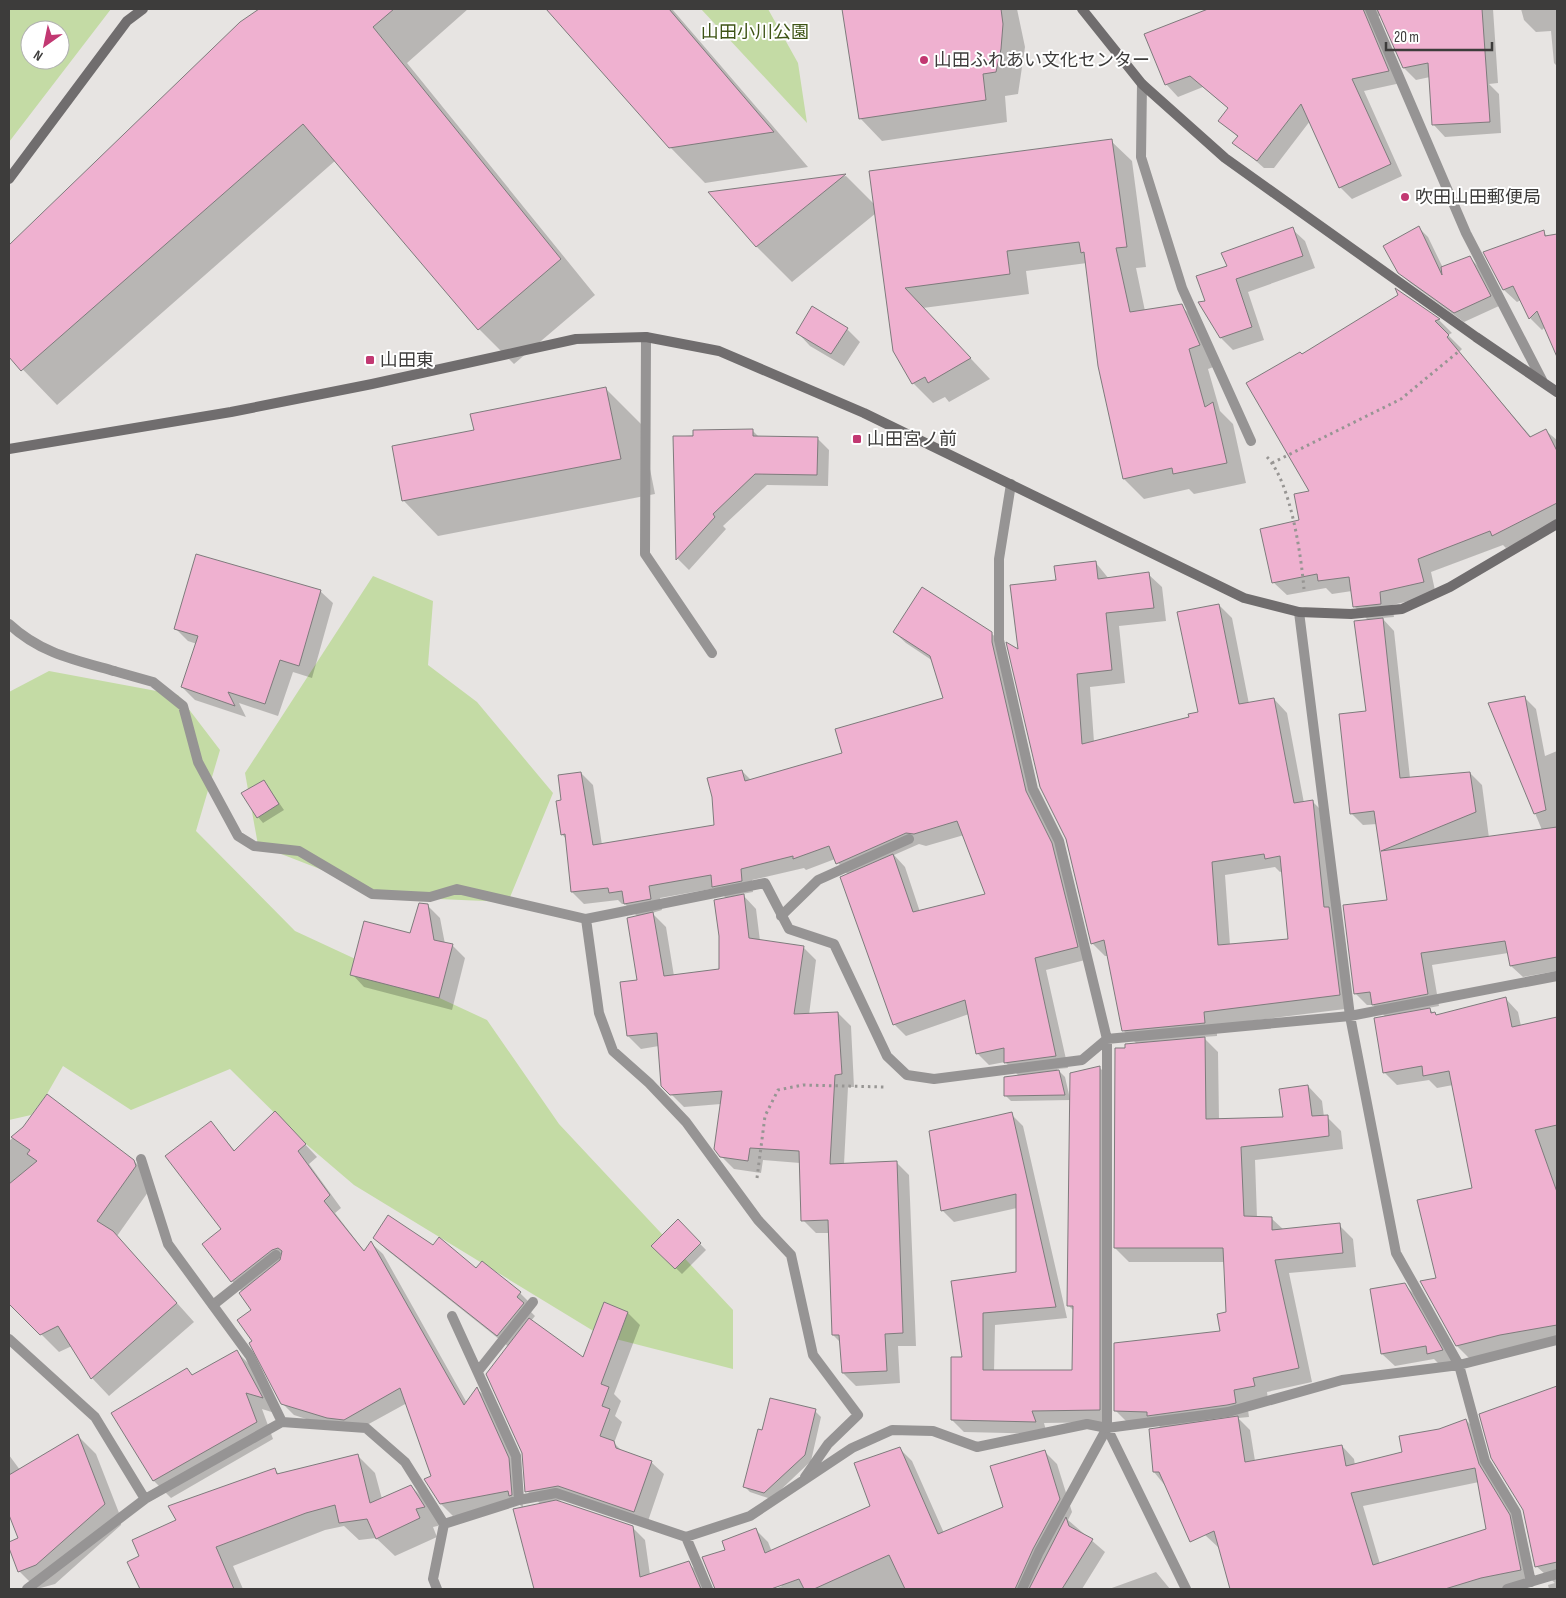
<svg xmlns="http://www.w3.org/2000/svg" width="1566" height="1598" font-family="'Sofia Sans Condensed','Noto Sans JP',sans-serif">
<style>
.green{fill:#c4dba5;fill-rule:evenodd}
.shadow{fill:#0003;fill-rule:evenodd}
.building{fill:#efb1d0;stroke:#7e7b7c;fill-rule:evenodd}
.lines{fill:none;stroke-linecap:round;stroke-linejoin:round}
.path{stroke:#979593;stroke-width:3;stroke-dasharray:2.5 4;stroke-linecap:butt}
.lane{stroke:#969494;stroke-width:10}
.street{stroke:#969494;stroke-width:10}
.secondary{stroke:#706d6e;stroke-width:10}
.poi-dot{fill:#c23872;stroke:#fff;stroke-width:2}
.labels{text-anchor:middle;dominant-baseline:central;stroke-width:4;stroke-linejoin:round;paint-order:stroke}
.park-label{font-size:18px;fill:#3e5416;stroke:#fff}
.poi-label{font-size:18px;fill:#3d3c3b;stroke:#fff;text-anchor:start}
</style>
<rect width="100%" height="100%" fill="#e7e4e2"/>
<path class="green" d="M9 9H111L9 142ZM30 30H60V60H30Z
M701 9H768L798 63 807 123Z
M373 576 433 601 428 665 477 702 553 793 508 902 392 897 258 845 245 773Z
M49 671 178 695 220 750 196 831 295 931 487 1020 559 1124 733 1310V1369L600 1335 354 1185 306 1144 230 1069 131 1110 63 1066 47 1094 31 1115 9 1120V692Z"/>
<path class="shadow" d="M261 9H468L407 63 595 295 514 364 479 329 336 160 57 405 9 355V247L241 23Z
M548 9H672L808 167 705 183 670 147Z
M843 9H1017L1025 47 1018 94 1005 96 1007 122 882 141 860 118Z
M1211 9H1493L1498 83 1489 84 1499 94 1501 133 1445 137 1433 124 1430 77 1416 80 1404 68 1381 15 1376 18 1401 83 1364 91 1402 176 1352 199 1340 187 1310 121 1274 168H1264L1239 146V138L1220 121 1229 109 1203 87 1178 97 1166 84 1146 34Z
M1521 9H1557V66L1554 63 1551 31 1536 32 1524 20Z
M1111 141 1132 161 1146 267 1136 268 1145 311 1181 306 1202 326 1219 365 1208 369 1220 411 1233 424 1246 483 1194 494 1189 489 1144 499 1124 479 1087 263 1026 271 1029 294 923 308 990 379 949 402 945 397 933 403 913 383 876 213 792 282 757 247 710 193 846 176 875 205Z
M1419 228 1428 237 1443 268 1470 258 1479 267 1499 306 1464 322 1409 282 1399 272Z
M1292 229 1305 241 1315 268 1248 292 1264 340 1233 350 1221 338 1206 302 1228 267Z
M1543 232 1548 237 1557 235V344L1549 335 1545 327 1542 330 1530 318 1521 300 1517 302 1504 290 1485 252Z
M1398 291 1439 320 1452 333 1448 335 1462 349 1459 352 1532 438 1546 431 1557 440V523L1506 548 1503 545 1431 572 1436 595 1392 605 1394 617 1382 618 1394 631 1410 778 1470 773 1482 785 1489 838 1542 830 1490 704 1524 697 1536 709 1545 756 1557 751V971L1523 977 1511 966 1508 953 1432 965 1439 1006 1428 1008 1437 1016 1506 999 1518 1012 1521 1026 1557 1018V1340L1470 1359 1457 1346 1422 1282 1437 1279 1474 1189 1453 1085 1437 1088 1429 1080 1397 1085 1384 1072 1386 1017 1373 1005H1367L1355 993 1388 901 1377 824 1363 825 1351 813 1367 713 1368 620 1354 606 1352 591 1332 594 1326 588 1287 595 1273 582 1311 492 1302 355 1400 295Z
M847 329 860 342 844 366 810 346 798 333Z
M606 389 641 424 655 494 438 536 403 500 475 431Z
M752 430 759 437 817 438 829 450 828 486 767 485 723 526 726 529 689 570 678 559 674 437Z
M1096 563 1109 579 1148 574 1162 587 1166 621 1119 626 1125 683 1090 687 1094 742 1190 717 1199 713 1219 605 1232 618 1249 704 1274 699 1287 713 1304 803 1312 801 1326 815 1353 1008 1217 1025V1036L1203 1037 1218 1052 1219 1120 1284 1118 1308 1086 1322 1101 1324 1117H1327L1341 1131 1343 1149 1255 1160 1257 1218H1271L1284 1230 1339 1225 1353 1239 1356 1267 1289 1273 1312 1382 1267 1392 1268 1400 1247 1403 1249 1417 1238 1418 1250 1430 1255 1461 1342 1446 1354 1459 1355 1465 1404 1453 1439 1430 1466 1420 1479 1433 1491 1478 1522 1528 1533 1582 1497 1589H1231L1220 1547H1218L1205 1535 1154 1472 1162 1429 1158 1425 1129 1424 1115 1410 1221 1332 1227 1313 1225 1262H1129L1115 1248 1127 1050 1137 1044 1123 1030 1109 956H1105L1092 943 1019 652 1057 581ZM1275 867 1280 872 1283 871 1290 940 1230 945 1225 875ZM1479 1482 1488 1529 1380 1564 1363 1506Z
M320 591 333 603 312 678 293 672 278 716 239 703 246 717 195 700 182 687 197 644 188 641 175 628Z
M894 632 991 633 1004 645 1038 804 1064 856 1089 959 1046 970 1068 1068 1057 1069 1065 1077 1070 1099 1100 1068 1112 1080V1422L1044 1423 1047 1434 964 1432 952 1420 964 1358 953 1282 1017 1273V1208L954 1222 942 1210 1011 1114 1023 1126 1067 1318 995 1325 994 1372H1073L1075 1312 1069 1306 1071 1100 1011 1101 1005 1095 1019 1076 1005 1062 989 1065 978 1054 969 1014 906 1036 894 1024 848 875 835 859 806 870 804 868 752 880 753 892 742 894 756 909 760 941 803 947 816 960 809 1015 838 1013 851 1026 854 1087H848L844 1164 896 1162 909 1175 916 1346H898L900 1383 856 1386 843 1373 841 1343 833 1335 829 1233H816L803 1220 800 1163 763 1160 761 1173 734 1169 721 1156V1104L684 1107 662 1085 659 1046 641 1049 628 1036 638 981V917L625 904H622L618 900 584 904 572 892 566 839 562 834V801L581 773 593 785 602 845 715 826 742 771 751 780 843 754 945 698 933 661 906 643ZM964 835 987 895 920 912 905 867 894 855 919 844 926 846ZM716 888 727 899 720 971 674 976 666 927 652 913 662 910 660 898Z
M264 781 284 810 263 823 258 817Z
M427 905 440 918 445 944 453 946 465 958 452 1010 364 987 352 974 411 934Z
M211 1123 235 1151 287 1125 317 1157 309 1164 341 1208 335 1213 365 1252 371 1243 383 1254 467 1403 477 1389 489 1400 521 1471 523 1508 518 1503 453 1516 441 1504 407 1403 356 1431 340 1430 294 1415 282 1403 254 1342 253 1310 242 1292 232 1281 223 1230Z
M24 1128 134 1161 152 1179 153 1185 117 1236 194 1322 109 1396 92 1378 72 1346 59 1352 9 1302V1141Z
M678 1221 706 1250 682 1274 653 1246Z
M374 1238 433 1247 520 1293 532 1305 529 1310 535 1316 531 1321 583 1359 605 1304 628 1313 640 1325 614 1394 621 1401 615 1416 622 1422 614 1443 623 1452 651 1462 664 1474 647 1524 571 1499 555 1501 632 1527 645 1540 650 1575 688 1563 701 1575 707 1589H609L602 1563 527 1491 509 1347 387 1250Z
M1405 1285 1418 1298 1454 1363 1441 1366 1434 1359 1395 1366 1382 1354Z
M237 1352 254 1369 278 1414 262 1409 273 1439 171 1498 154 1481 113 1414 187 1370 193 1376Z
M1557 1388V1589H1549L1548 1585 1555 1583 1536 1566 1524 1510 1481 1415Z
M815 1411 821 1417 811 1461 771 1499 750 1492 744 1486 763 1432Z
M77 1435 96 1454 121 1518V1525L55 1584 37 1589 19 1571 9 1545 19 1539 9 1512V1455L20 1470Z
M899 1448 912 1461 944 1533 1004 1508 1044 1451 1057 1464 1072 1512 1068 1520 1105 1552 1082 1589H775L782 1586V1584L768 1589H715L727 1550 755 1529 768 1542 772 1552 871 1506Z
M357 1455 375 1473 382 1499 411 1486 429 1504 442 1525 433 1527 437 1537 395 1556 376 1538 359 1540 344 1526 325 1530 233 1566 243 1589H141L129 1562 141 1557 178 1520 274 1469 280 1475Z
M1156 1572 1170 1589H1109Z"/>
<path class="building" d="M259 9H394L373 27 561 259 478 330 303 124 21 371 9 357V245L240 22Z
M546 9H669L774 132 669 148Z
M842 9H1001L1003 24 1001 49 996 72 983 74 986 100 859 119Z
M1208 9H1363L1389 71 1352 79 1391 164 1339 188 1301 104 1257 161 1232 143 1238 136 1218 121 1228 108 1190 76 1165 85 1144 34Z
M1377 9H1482L1490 122 1432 125 1428 63 1403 68Z
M1112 139 1127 247 1116 248 1130 312 1182 304 1200 345 1189 349 1205 407 1213 402 1227 463 1173 474 1172 468 1123 479 1098 366 1084 252 1081 253 1079 242 1007 251 1010 274 905 288 971 358 928 383 925 377 912 384 893 351 869 171Z
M846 174 756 247 708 192Z
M1419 226 1442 275 1441 267 1470 256 1491 296 1454 313 1398 273 1383 246Z
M1293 227 1303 256 1236 279 1252 327 1220 338 1198 302 1205 301 1196 276 1227 266 1221 253Z
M1544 230 1545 236 1557 234V357L1537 311 1529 319 1513 286 1503 290 1483 252Z
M1395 288 1440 319 1435 321 1449 335 1447 337 1530 437 1546 429 1557 451V503L1492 536 1490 531 1418 559 1424 582 1380 592 1381 604 1353 607 1349 577 1318 581 1317 574 1272 583 1260 529 1299 520 1294 494 1309 491 1246 383 1300 352 1302 354 1398 295Z
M812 306 848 328 831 354 796 333Z
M606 387 621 459 402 501 392 446 474 430 470 414Z
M753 429V436L818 437 817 475 755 474 713 514 715 517 676 560 673 436H693V430Z
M196 554 321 590 299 666 280 660 265 704 228 692 235 706 181 687 198 636 174 629Z
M1096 561 1098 579 1149 572 1154 608 1106 613 1112 670 1077 674 1082 744 1189 717 1188 714 1198 712 1177 612 1219 604 1239 704 1274 698 1294 803 1313 800 1324 907H1329L1340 995 1204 1012 1205 1023 1122 1031 1104 940 1091 944 1066 839 1040 787 1006 642 1018 649 1010 585 1056 580 1054 566ZM1264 854 1265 859 1280 856 1288 939 1218 945 1212 862Z
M922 587 992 632V642L1026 791 1052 843 1078 947 1035 958 1056 1056 1004 1063V1048L976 1054 965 1000 893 1025 840 877 893 854 913 912 985 894 957 821 914 834 906 833 836 864 829 846 793 859V856L741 869 742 881 712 887 711 875 649 886 651 899 624 904 622 891 609 893 608 888 571 892 565 834 561 835 556 801 561 800 558 775 581 772 593 845 714 825 712 797 707 778 742 770 745 781 842 753 835 729 943 698 930 656 893 632Z
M1383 618 1400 778 1470 772 1476 812 1381 851 1557 827V957L1510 966 1505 941 1421 953 1428 994 1372 1005 1370 992 1354 994 1343 905 1387 900 1374 811 1350 814 1339 714 1366 711 1354 621Z
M1525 696 1546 810 1534 814 1488 703Z
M264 780 279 804 257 818 241 793Z
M744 894 749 938 804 946 794 1014 838 1012 842 1074 835 1075 830 1164 897 1161 903 1333 885 1334 887 1371 842 1373 839 1335H832L828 1220 801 1221 799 1151 750 1148 748 1161 720 1157 714 1149 722 1091 670 1095 661 1086 657 1033 627 1036 620 982 637 980 627 918 653 912 664 976 719 969V936L714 900Z
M419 903 428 904 434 940 453 944 439 998 350 975 364 921 410 933Z
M1506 997 1512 1027 1557 1017V1125L1535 1130 1557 1192V1325L1500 1335 1456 1346 1420 1281 1436 1278 1417 1200 1472 1188 1449 1071 1423 1076 1422 1066 1383 1073 1374 1018 1430 1008 1431 1013 1435 1012 1436 1015Z
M1205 1037 1206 1119 1283 1117 1279 1089 1308 1085 1312 1116 1328 1115 1329 1136 1241 1147 1244 1216 1272 1217V1230L1340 1223 1343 1253 1275 1260 1299 1368 1253 1378 1255 1386 1234 1390 1236 1403 1227 1405 1147 1416V1412L1114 1411V1343L1220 1331 1217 1314 1226 1312 1223 1248H1114L1115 1048H1125V1044Z
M1100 1066V1410L1032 1411 1036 1422 951 1420V1357H962L951 1281 1016 1272V1194L941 1211 929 1131 1012 1112 1056 1307 983 1313V1370H1072L1073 1306H1067L1070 1073Z
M1059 1070 1065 1095 1004 1096V1077Z
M47 1094 134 1160 136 1166 97 1221 113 1231 177 1303 91 1379 58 1326 40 1335 9 1304V1184L37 1161 27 1154 30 1150 11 1137 23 1127Z
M275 1111 306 1144 298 1151 330 1195 324 1201 364 1251 371 1241 464 1405 477 1387 509 1458 512 1495 509 1496 508 1491 440 1504 424 1479 431 1476 400 1388 344 1420 327 1418 281 1404 249 1343 252 1341 237 1320 251 1310 239 1293 280 1260 282 1251 278 1248 272 1250 231 1282 202 1244 221 1229 165 1156 211 1121 234 1151Z
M388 1215 433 1245 439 1237 476 1268 482 1261 521 1292 517 1297 524 1303 497 1336 373 1238Z
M678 1219 701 1243 675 1269 651 1246Z
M1405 1283 1443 1350 1427 1354 1426 1346 1381 1354 1370 1289Z
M604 1302 628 1312 601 1384 609 1387 602 1406 610 1409 600 1436 614 1441 616 1448 652 1461 634 1512 558 1486 525 1492 522 1453 486 1374 529 1318 583 1357Z
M237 1350 263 1398 246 1393 257 1422 153 1481 111 1413 187 1368 192 1375Z
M1557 1386V1562L1535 1567 1523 1510 1491 1458 1479 1414Z
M770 1398 816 1409 805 1455 764 1493 743 1487 758 1429 762 1430Z
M1238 1416 1245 1462 1342 1445 1346 1466 1402 1452 1399 1436 1439 1429 1466 1419 1479 1464 1510 1515 1521 1570 1481 1578 1445 1589H1230L1214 1531 1190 1542 1159 1472H1153L1149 1429ZM1475 1468 1486 1529 1373 1565 1351 1493Z
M78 1434 105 1504 36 1565 18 1572 9 1548V1542L18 1538 9 1515V1475Z
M900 1447 938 1534 1003 1507 990 1466 1045 1450 1060 1499 1033 1549 1015 1589H905L889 1555 814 1589H804L799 1579 771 1589H715L702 1557 725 1550 722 1541 756 1528 765 1553 870 1506 854 1463Z
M358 1454 370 1503 411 1485 425 1507 416 1509 420 1518 376 1539 367 1519 339 1523 335 1505 306 1513 216 1547 234 1589H140L127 1562 139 1556 132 1540 176 1520 168 1506 275 1468 277 1474Z
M556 1500 633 1526 640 1577 689 1561 701 1589H534L513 1509Z
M1066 1517 1069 1526 1093 1539 1062 1589H1029Z"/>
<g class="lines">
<path class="path" d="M1267 457C1291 483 1301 555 1304 589
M1272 463 1401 399 1458 352
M757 1178 765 1116 778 1090 803 1085 884 1087"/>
<path class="lane" d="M646 337 645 554 712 653
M9 624C40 653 75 660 114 671
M781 916 818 880 909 839
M213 1305 276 1255
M1022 1589 1039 1552 1107 1428"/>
<path class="street" d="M1370 9 1466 233 1542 380
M1142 84 1141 157 1182 288 1251 441
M1011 484 999 559V640L1033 789 1059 841 1107 1039V1428L1186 1589
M1299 612 1350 1016 1396 1253 1459 1365 1485 1461 1516 1512 1531 1582
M114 671 153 682 183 706 198 762 238 836 254 846 299 851 372 894 430 897 457 889 586 919 765 883 789 929 834 944 887 1056 907 1075 934 1079 1082 1060 1107 1039 1350 1016 1557 976
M586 919 599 1013 613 1051 649 1083 686 1122 758 1220 791 1255 813 1355 858 1415 828 1444 805 1477
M141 1159 168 1244 250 1356 282 1422
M452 1316 516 1456 519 1500
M9 1339 95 1417 145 1499
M479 1370 533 1302
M686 1537 708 1589
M27 1589 145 1499 282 1422 366 1428 405 1462 444 1524 519 1500 556 1493 686 1537 750 1516 852 1448 892 1430 933 1431 977 1447 1087 1424 1107 1428 1228 1412 1342 1380 1459 1365 1557 1340
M437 1589 433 1579 444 1524
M1507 1589 1557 1574"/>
<path class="secondary" d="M1082 9 1142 84 1225 158 1476 337 1557 392
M9 179 127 21 143 9
M9 449 231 412 372 384 576 339 646 337 719 351 864 413 1244 598 1299 612 1351 614 1402 609 1450 587 1557 524"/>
</g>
<g class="poi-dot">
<circle cx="924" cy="60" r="5"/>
<circle cx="1405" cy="197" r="5"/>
<rect x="365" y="355" width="10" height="10" rx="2.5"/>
<rect x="852" y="434" width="10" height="10" rx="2.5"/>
</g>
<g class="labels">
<g class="park-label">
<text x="755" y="32">山田小川公園</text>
</g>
<g class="poi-label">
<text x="934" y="60">山田ふれあい文化センター</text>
<text x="1415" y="197">吹田山田郵便局</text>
<text x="380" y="360">山田東</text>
<text x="867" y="439">山田宮ノ前</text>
</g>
</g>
<rect width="1566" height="1598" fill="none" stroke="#3d3c3b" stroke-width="20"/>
<g transform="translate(45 45) rotate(213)"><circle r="24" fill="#ffffff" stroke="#b1b1b1"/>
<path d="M0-4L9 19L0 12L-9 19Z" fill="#c23872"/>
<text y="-8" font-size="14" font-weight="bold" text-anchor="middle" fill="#3d3c3b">N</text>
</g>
<path d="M1386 42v8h106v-8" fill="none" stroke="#3d3c3b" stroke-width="2.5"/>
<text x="1394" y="42" font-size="15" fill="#3d3c3b" stroke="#ffffff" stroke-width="4" paint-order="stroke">20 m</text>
</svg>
